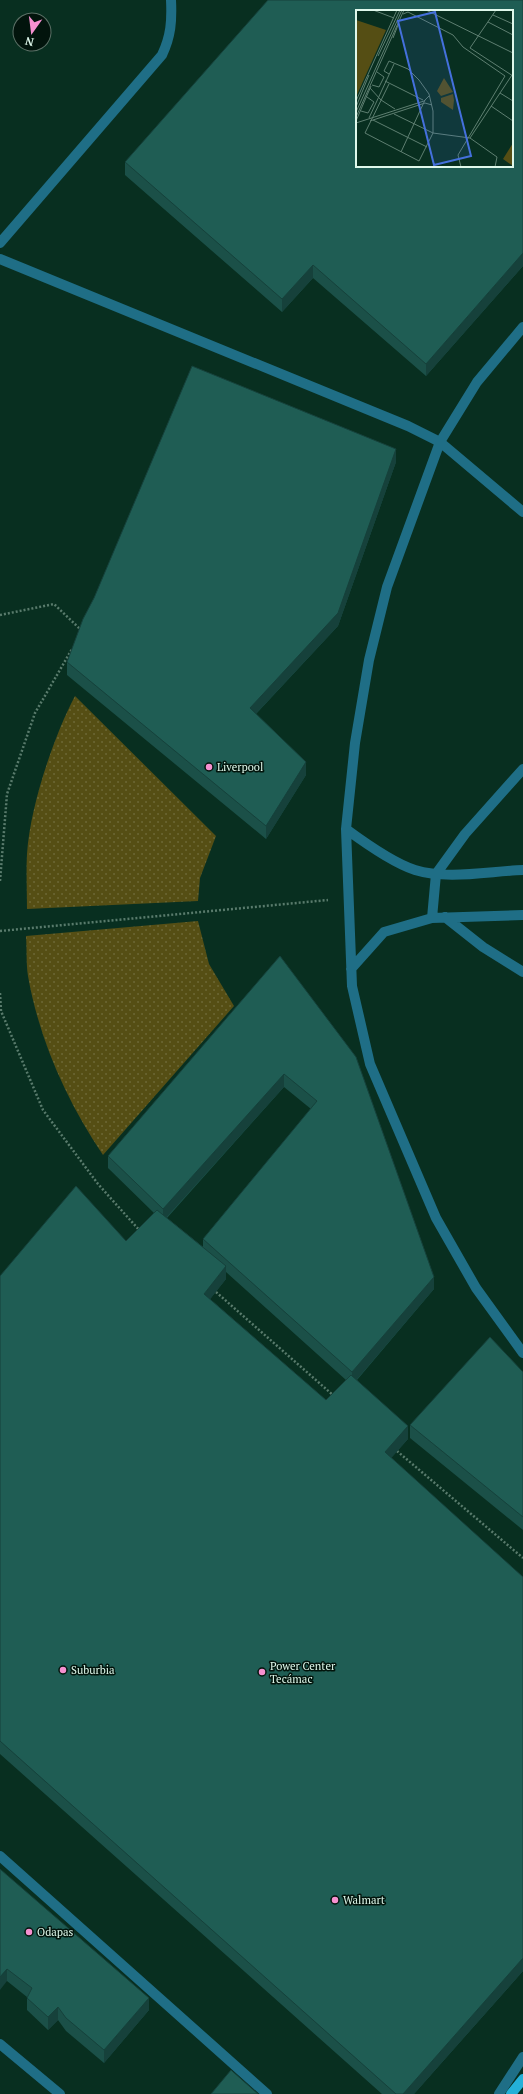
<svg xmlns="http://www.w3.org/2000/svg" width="523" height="2094" font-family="'PT Serif',serif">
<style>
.grass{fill:url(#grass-dots)}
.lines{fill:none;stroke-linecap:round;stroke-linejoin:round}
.path{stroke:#597b6c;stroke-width:2.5;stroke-dasharray:2 2;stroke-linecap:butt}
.minor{stroke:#1f6e86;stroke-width:10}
.major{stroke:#24b0d8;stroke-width:10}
.wall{fill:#1b5048;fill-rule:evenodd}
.shaded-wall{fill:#16413b}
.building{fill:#1f5d54;stroke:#16413b;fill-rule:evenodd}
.poi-dot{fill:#f690d0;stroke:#02140c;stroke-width:1.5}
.labels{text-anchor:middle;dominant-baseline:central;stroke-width:3;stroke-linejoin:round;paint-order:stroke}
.poi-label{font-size:11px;fill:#dff8eb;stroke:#02140c;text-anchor:start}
.inset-road{fill:none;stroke:#5e7f71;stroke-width:1}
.view{fill:#4470dc;fill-opacity:0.15;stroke:#4470dc;stroke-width:2}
.inset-edge{fill:none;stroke:#dff8eb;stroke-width:2}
</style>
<defs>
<pattern id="grass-dots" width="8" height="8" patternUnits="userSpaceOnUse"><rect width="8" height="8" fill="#554e14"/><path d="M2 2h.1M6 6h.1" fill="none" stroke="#6d6836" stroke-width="1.8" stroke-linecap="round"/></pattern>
</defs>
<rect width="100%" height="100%" fill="#082f20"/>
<path class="grass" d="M75 696 216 836 200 878 198 901 27 909C27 891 26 872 27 854 30 807 53 738 75 696Z
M198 921 209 964 234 1006 103 1155C67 1102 39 1039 28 976 26 963 27 949 26 936Z"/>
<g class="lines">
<path class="path" d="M0 615 54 604 80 629
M0 881 7 794 35 713 72 649
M0 931 328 900
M0 993 1 1011 43 1110 98 1184 140 1231
M216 1292 334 1396
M397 1451 523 1558"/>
<path class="minor" d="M0 243 162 55C171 36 172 21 171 0
M0 259 408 426 440 442 523 512
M523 327 477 382 440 442 387 587 369 660 355 743 346 829 352 986 370 1064 436 1218 476 1288 523 1353
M346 829C365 843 393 863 415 870 447 880 490 871 523 870
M445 917 483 947 523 972
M432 918 436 874 465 834 523 769
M351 969 384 932 432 918 523 915
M0 1856 267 2094
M0 2044 60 2094
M499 2094 523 2057"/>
<path class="major" d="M511 2094 523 2079"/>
</g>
<path class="wall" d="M523 0V266L426 376 313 278 282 312 125 175V162Z
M396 462 338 626 256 714 306 775 266 839 67 675V662Z
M280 956 434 1289 357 1380 408 1439 391 1458 523 1577V1971L414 2094H382L0 1754V1276L126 1241 154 1213 108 1168V1156ZM284 1087 311 1109 203 1239V1247L167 1218ZM226 1272 346 1380 326 1400 210 1299 226 1279Z
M523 1372V1530L410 1438V1425Z
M0 1869 149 2010 104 2063 66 2031 58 2020 48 2030 27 2010V1997L7 1981Z"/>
<path class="shaded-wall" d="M523 253V266L426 376V364Z
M313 265V278L282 312V299Z
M396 449V462L338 626 250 720V708Z
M306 762V775L266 839V826Z
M284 1074V1087L163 1221V1209Z
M226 1266V1279L204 1307V1294Z
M434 1277V1289L352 1385V1372Z
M408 1426V1439L385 1465V1452Z
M523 1958V1971L414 2094H403Z
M7 1969V1981L0 1990V1977Z
M149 1998V2010L104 2063V2050Z
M58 2007V2020L48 2030V2017Z"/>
<path class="building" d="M268 0H523V253L426 364 313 265 282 299 125 162ZM357 11H512V166H357Z
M192 366 396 449 338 613 250 708 306 762 266 826 67 662 83 619 94 598Z
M280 956 356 1057 434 1277 352 1372 203 1239 317 1101 284 1074 163 1209 108 1156Z
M76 1186 126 1241 157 1210 226 1266 204 1294 326 1400 351 1375 408 1426 385 1452 523 1577V1958L403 2094H396L0 1741V1276Z
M490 1337 523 1372V1517L410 1425Z
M0 1869 149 1998 104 2050 66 2018 58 2007 48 2017 27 1998 32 1988 7 1969 0 1977Z
M231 2070 258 2094H211Z"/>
<g class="poi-dot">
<circle cx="209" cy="767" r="4"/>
<circle cx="63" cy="1670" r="4"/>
<circle cx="262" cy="1672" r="4"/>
<circle cx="335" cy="1900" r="4"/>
<circle cx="29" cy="1932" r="4"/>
</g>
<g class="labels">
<g class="poi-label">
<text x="217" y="767">Liverpool</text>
<text x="270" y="1666">Power Center<tspan x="270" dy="13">Tecámac</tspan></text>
<text x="71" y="1670">Suburbia</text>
<text x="343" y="1900">Walmart</text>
<text x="37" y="1932">Odapas</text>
</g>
</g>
<g transform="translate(356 10)">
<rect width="157" height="157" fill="#082f20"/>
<path d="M88 68 97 82 85 86 81 81ZM97 84 98 90 97 100 85 92V88Z" fill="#554e14"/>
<path d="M0 10 30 20 0 87Z" fill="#554e14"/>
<path d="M157 133V156L147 149Z" fill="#554e14"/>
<path class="inset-road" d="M17 0 38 8M70 0 157 43M140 0 114 38 157 66M47 4 52 2 97 25 107 37 149 66 102 145 105 157M137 5 157 14M132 12 157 25M37 28 42 15M22 46 44 0M33 64 28 61 33 51 52 59 63 70 73 84 77 101V123L63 151 9 123 33 74M29 71 67 90M16 75 23 77 28 67 21 62M14 78 25 90 39 99M144 83 157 91M0 91 41 0M135 96 157 111M0 97 13 65M5 101 12 103 18 92 11 87M0 102 46 0M38 104 77 123 114 128M0 107 48 0M13 108 38 54M17 110 71 137M0 111 15 76M14 111 69 93 76 95M0 113 68 91 73 86M114 128 156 65M114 128 141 147 139 157M45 142 69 90"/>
<path class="view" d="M79 2 115 146 78 155 42 11Z"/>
<rect width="157" height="157" class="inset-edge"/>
</g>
<g transform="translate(32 32) rotate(194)"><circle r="19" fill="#02140c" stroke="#5a6f65"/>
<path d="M0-3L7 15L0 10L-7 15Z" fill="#f690d0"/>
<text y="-6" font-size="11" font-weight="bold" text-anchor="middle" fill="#dff8eb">N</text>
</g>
</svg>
